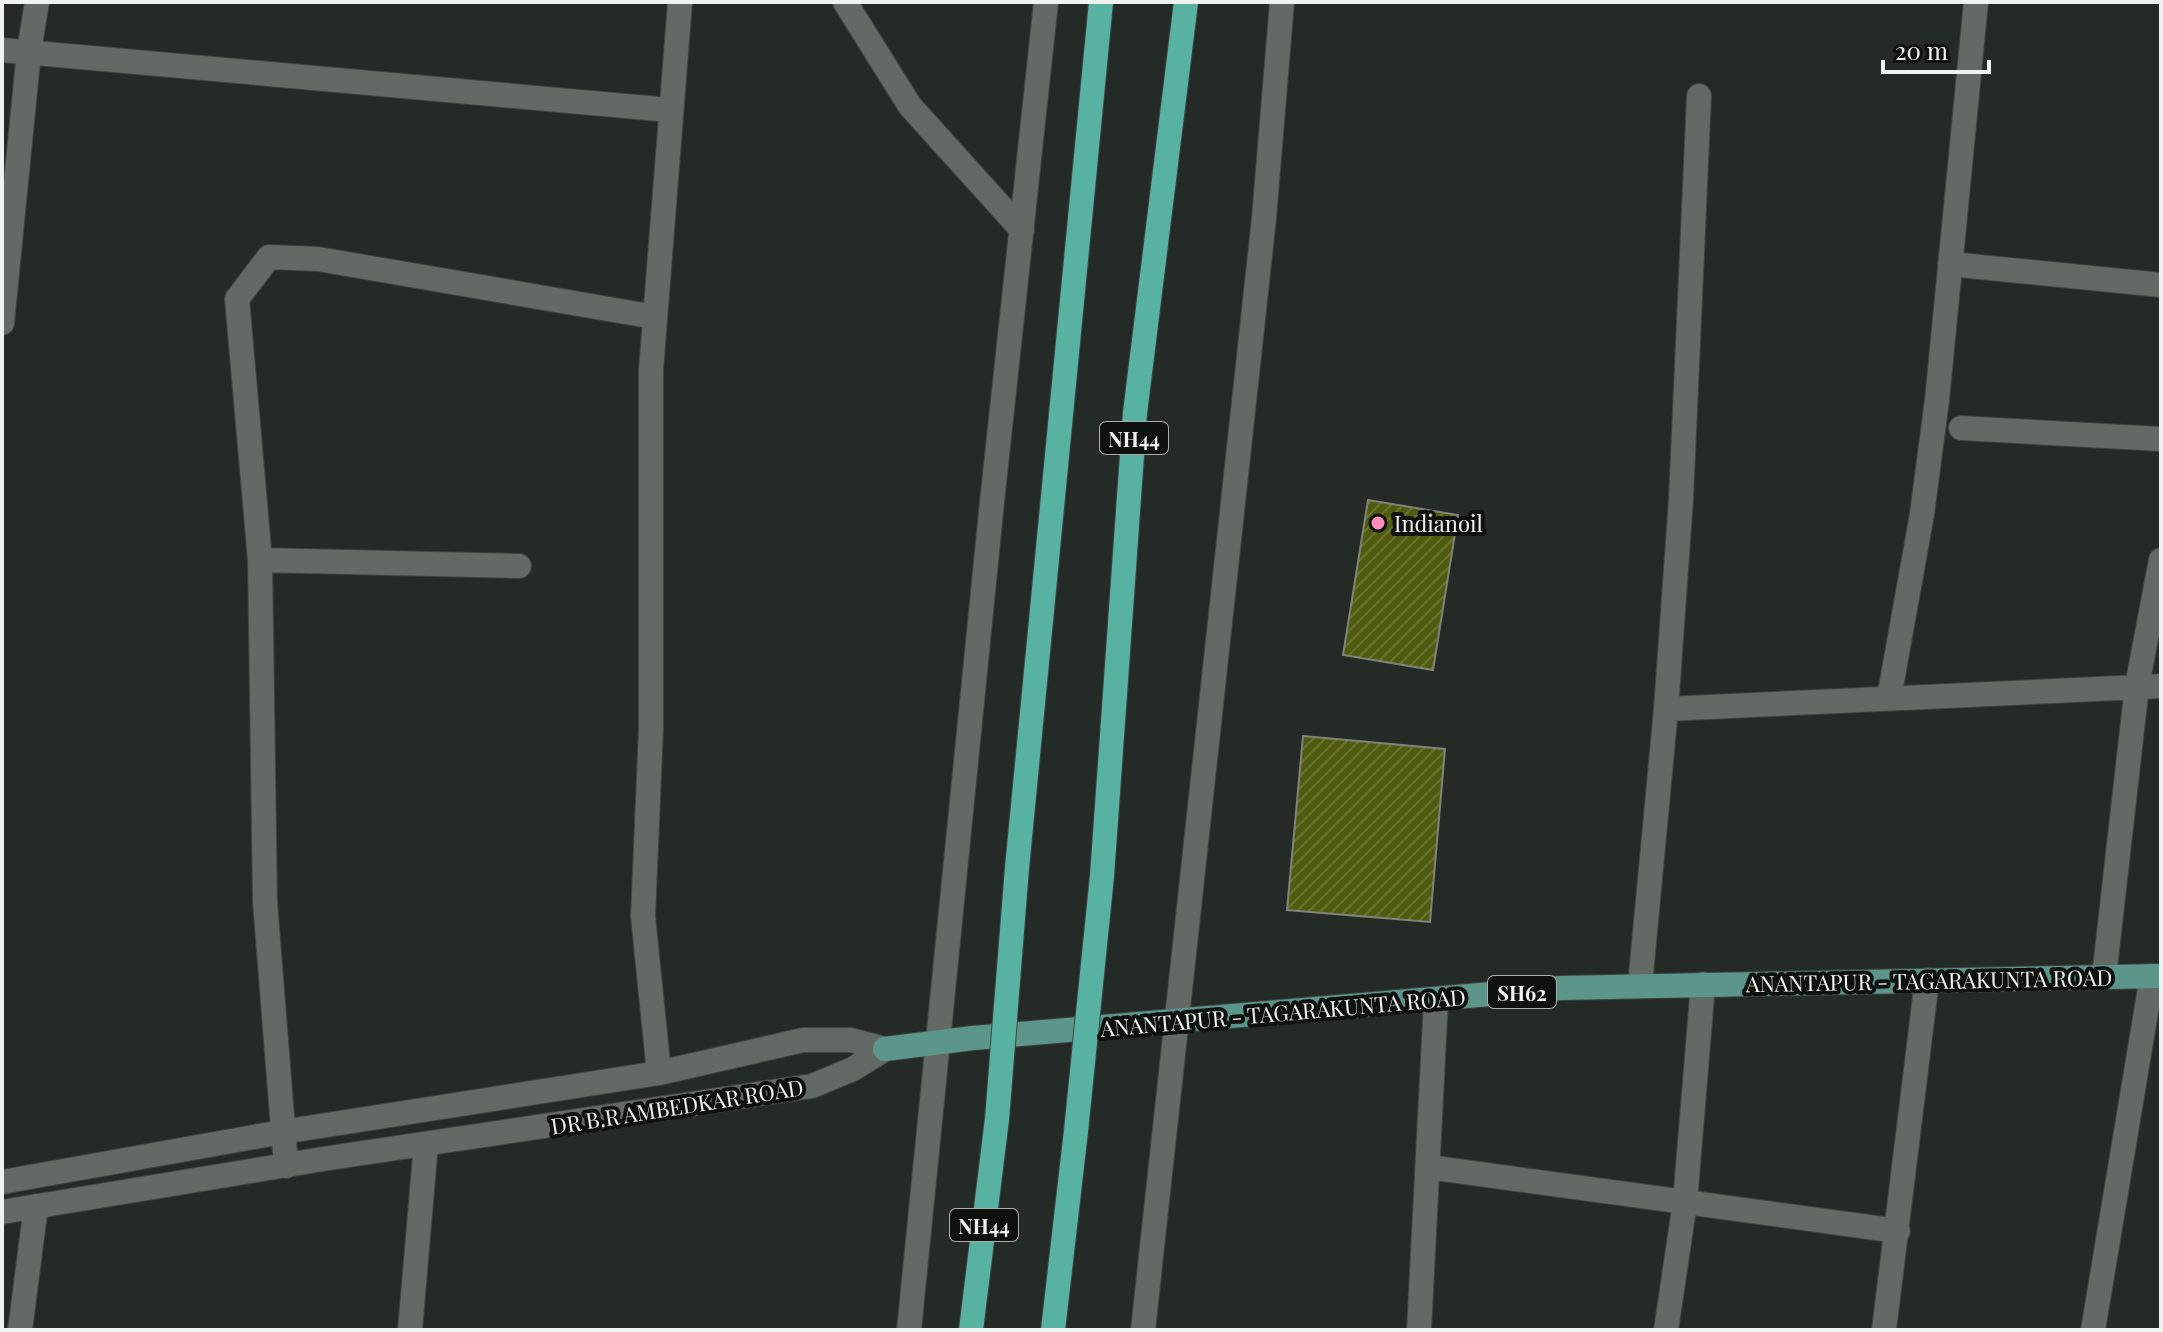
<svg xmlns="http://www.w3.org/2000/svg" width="2163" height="1332" font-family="'Playfair Display',serif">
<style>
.building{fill:url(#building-hatch);stroke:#81837b;stroke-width:2}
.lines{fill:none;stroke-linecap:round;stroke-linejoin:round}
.minor-casing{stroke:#3f4440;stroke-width:26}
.major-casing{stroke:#3f4440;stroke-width:26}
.highway-casing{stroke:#3f4440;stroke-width:26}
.minor{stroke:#636a64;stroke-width:24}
.major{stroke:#5c9589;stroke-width:24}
.highway{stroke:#58b2a1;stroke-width:24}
.highway-bridge-casing{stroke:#3f4440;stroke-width:26;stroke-linecap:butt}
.highway-bridge{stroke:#58b2a1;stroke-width:24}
.poi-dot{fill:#ff8ebb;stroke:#0f110f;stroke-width:3}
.labels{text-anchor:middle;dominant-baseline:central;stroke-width:8;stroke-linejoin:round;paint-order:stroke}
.shield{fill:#0f110f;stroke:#acafac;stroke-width:2}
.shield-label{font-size:20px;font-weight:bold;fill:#eff3ef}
.poi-label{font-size:22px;fill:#eff3ef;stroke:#0f110f;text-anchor:start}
.street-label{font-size:22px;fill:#eff3ef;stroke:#0f110f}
</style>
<defs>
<pattern id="building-hatch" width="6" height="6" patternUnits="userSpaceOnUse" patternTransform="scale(2)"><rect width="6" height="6" fill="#4f5c0f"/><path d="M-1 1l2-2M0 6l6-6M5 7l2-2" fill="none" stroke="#697432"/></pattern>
</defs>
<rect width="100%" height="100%" fill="#242a25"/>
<path class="building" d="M1368 500 1458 515 1433 670 1343 655Z
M1303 736 1445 749 1430 922 1287 910Z"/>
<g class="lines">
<g class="minor-casing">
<path id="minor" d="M845 2 910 106 1022 230
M2 50 670 110
M1950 264 2161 285
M2 323 29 51 37 2
M1961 428 2161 439
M260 560 519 566
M1889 698 1922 514 1937 400 1976 2
M1666 709 2161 686
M2104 977 2137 686 2161 560
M1640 985 1666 709 1681 499 1699 96
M659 1073 643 916 651 728V370L680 2
M286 1166 265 902 260 560 237 299 269 257 318 259 655 317
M1428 1167 1898 1231
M2 1182 282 1132 659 1073 803 1040H851L885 1049
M2 1212 329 1158 812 1086 853 1069 885 1049
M20 1330 36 1206
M410 1330 426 1144
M909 1330 992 502 1046 2
M1143 1330 1264 218 1282 2
M1419 1330 1436 1000
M1666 1330 1685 1202 1703 984
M1884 1330 1927 980
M2093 1330 2152 976"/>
</g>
<g class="major-casing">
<path id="major" d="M885 1049 973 1038 1561 988 2161 976"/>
</g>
<g class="highway-casing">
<path id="highway" d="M1017 868 1101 2
M1102 876 1135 413 1186 2
M971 1330 997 1119
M1053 1330 1076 1131"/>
</g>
<use href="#minor" class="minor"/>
<use href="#major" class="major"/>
<use href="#highway" class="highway"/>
<g class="highway-bridge-casing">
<path id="highway-bridge" d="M997 1119 1017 868
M1076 1131 1102 876"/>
</g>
<use href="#highway-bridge" class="highway-bridge"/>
</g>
<circle class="poi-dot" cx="1378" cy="523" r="8"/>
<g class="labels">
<g class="shield">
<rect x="1100" y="422" width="68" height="32" rx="6"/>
<rect x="1488" y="976" width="68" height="32" rx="6"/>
<rect x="950" y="1209" width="68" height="32" rx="6"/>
</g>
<g class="shield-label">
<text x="1134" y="438">NH44</text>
<text x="1522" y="992">SH62</text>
<text x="984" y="1225">NH44</text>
</g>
<g class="poi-label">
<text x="1394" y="523">Indianoil</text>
</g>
<g class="street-label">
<text transform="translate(1929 980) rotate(-1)">ANANTAPUR - TAGARAKUNTA ROAD</text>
<text transform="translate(1283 1012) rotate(-5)">ANANTAPUR - TAGARAKUNTA ROAD</text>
<text transform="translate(677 1106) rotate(-9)">DR B.R AMBEDKAR ROAD</text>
</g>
</g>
<rect width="2163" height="1332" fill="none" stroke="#eff3ef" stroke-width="8"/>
<path d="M1883 60v12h106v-12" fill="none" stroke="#eff3ef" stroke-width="4"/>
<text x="1895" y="60" font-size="24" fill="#eff3ef" stroke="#0f110f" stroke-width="6" paint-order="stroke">20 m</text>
</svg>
